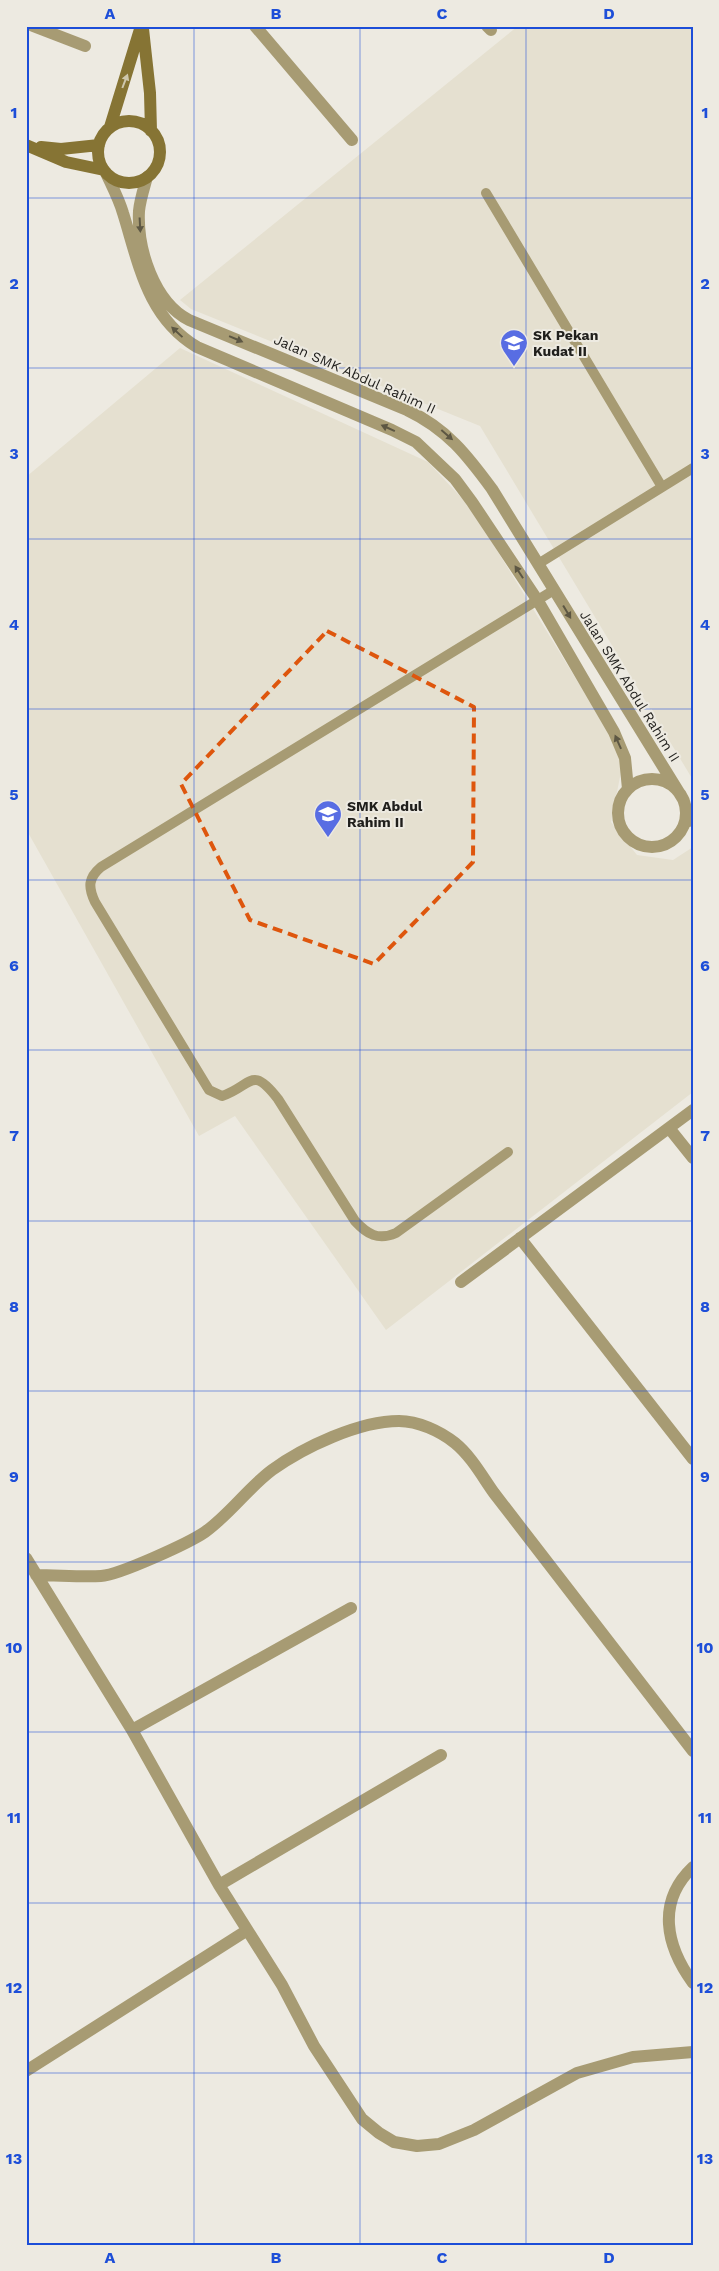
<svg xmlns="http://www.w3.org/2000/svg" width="719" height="2271" font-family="'Work Sans',sans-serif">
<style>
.built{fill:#e5e0d0}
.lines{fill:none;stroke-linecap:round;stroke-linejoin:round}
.lane{stroke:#a79b73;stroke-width:10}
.street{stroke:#a79b73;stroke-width:12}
.secondary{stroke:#867434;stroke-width:12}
.oneway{fill:#cec7ad}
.oneway2{fill:#5d5743}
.marked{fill:none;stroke:#de560d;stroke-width:4;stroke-dasharray:10 6;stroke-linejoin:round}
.grid{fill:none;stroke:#1d4ed8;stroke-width:1;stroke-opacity:0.55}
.labels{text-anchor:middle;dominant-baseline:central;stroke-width:4;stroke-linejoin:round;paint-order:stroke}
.poi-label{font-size:14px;font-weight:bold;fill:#201f1c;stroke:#edeae1;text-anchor:start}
.street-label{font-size:14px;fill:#201f1c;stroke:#edeae1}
.neatline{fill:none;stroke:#1d4ed8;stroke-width:2}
.grid-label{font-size:16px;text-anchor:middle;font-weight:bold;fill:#1d4ed8}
</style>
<rect width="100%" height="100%" fill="#edeae1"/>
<path class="built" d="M518 26H693V780L480 426 191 309 180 300Z
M180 348 428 462 471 508 624 757 611 822 637 855 673 860 693 847V1092L386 1330 235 1116 199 1136 26 829V477Z"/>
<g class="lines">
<path class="lane" d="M486 193 662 487
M538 564 693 468
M685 823 693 821
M508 1152 396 1233C378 1241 367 1234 355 1221L278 1099C251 1064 252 1086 222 1096L209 1090 95 902C88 887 88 878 101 867L554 590"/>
<path class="street" d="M33 26 85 46
M255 26 352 140
M487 26 491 30
M106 173C112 186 119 199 123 213 139 264 147 317 197 347L392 430 416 442 455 479 472 502 538 601 614 732 625 758 628 789
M147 177C144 188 140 200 139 211 137 249 154 302 189 320L407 410C447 429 467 455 492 489L683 799
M618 813a34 34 0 1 1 68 0a34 34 0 1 1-68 0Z
M669 1128 693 1158
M520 1238 693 1459
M461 1282 693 1110
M26 1558 132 1730 219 1885 282 1985 314 2046 362 2119 379 2133 394 2142 417 2146 439 2144 474 2130 577 2073 633 2057 693 2052
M36 1575C57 1575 79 1577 101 1576 119 1575 189 1543 205 1532 230 1514 248 1488 272 1470 304 1447 359 1421 399 1421 418 1421 440 1431 455 1443 471 1456 482 1476 494 1493L693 1751
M132 1730 351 1608
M693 1867C656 1902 666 1946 693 1983
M219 1885 441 1755
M26 2071 246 1931"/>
<path class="secondary" d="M143 29 150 93 151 131
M98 152a31 31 0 1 1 62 0a31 31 0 1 1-62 0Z
M110 127 141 26
M26 145 66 162 104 170
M41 147 61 149 99 145"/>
</g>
<defs><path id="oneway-solid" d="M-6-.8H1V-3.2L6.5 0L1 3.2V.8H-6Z" transform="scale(1.25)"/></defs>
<use class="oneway" href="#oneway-solid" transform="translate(125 81) rotate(-69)"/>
<g class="oneway2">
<use href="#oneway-solid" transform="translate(140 225) rotate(87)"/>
<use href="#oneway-solid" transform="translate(177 332) rotate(-137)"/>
<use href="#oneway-solid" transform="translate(236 339) rotate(23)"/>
<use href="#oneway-solid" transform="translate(388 428) rotate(-156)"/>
<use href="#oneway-solid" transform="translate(447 435) rotate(41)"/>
<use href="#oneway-solid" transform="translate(519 572) rotate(-123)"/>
<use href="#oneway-solid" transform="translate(567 612) rotate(59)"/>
<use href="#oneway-solid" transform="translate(618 742) rotate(-114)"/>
</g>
<path class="marked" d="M327 631 474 707 473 862 374 964 250 920 181 784Z"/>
<path class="grid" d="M194 26V2245M360 26V2245M526 26V2245M26 198H693M26 368H693M26 539H693M26 709H693M26 880H693M26 1050H693M26 1221H693M26 1391H693M26 1562H693M26 1732H693M26 1903H693M26 2073H693"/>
<defs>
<g id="school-pin" transform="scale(1.4375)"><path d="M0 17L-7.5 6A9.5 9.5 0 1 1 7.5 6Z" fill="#586de3" stroke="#edeae1"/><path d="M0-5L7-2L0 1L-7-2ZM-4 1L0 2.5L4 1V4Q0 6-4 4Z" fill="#fff"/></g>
</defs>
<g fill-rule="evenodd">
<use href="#school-pin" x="514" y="343"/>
<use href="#school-pin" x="328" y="814"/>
</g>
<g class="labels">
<g class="poi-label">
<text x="533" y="335">SK Pekan<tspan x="533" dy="16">Kudat II</tspan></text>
<text x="347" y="806">SMK Abdul<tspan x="347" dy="16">Rahim II</tspan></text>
</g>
<g class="street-label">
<text transform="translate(355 374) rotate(24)">Jalan SMK Abdul Rahim II</text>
<text transform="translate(630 686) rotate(58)">Jalan SMK Abdul Rahim II</text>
</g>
</g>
<rect width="719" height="2271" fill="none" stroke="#edeae1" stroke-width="55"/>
<rect x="28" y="28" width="664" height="2216" class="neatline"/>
<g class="grid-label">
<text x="110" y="19">A</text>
<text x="276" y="19">B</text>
<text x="442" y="19">C</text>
<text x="609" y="19">D</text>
<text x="14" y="118">1</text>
<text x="705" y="118">1</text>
<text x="14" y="289">2</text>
<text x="705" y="289">2</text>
<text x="14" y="459">3</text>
<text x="705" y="459">3</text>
<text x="14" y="630">4</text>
<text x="705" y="630">4</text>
<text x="14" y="800">5</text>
<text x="705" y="800">5</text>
<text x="14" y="971">6</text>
<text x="705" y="971">6</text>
<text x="14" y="1141">7</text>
<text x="705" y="1141">7</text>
<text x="14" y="1312">8</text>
<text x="705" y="1312">8</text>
<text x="14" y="1482">9</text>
<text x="705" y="1482">9</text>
<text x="14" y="1653">10</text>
<text x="705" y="1653">10</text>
<text x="14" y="1823">11</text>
<text x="705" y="1823">11</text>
<text x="14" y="1993">12</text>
<text x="705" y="1993">12</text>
<text x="14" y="2164">13</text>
<text x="705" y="2164">13</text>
<text x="110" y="2263">A</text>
<text x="276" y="2263">B</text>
<text x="442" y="2263">C</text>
<text x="609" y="2263">D</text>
</g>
</svg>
